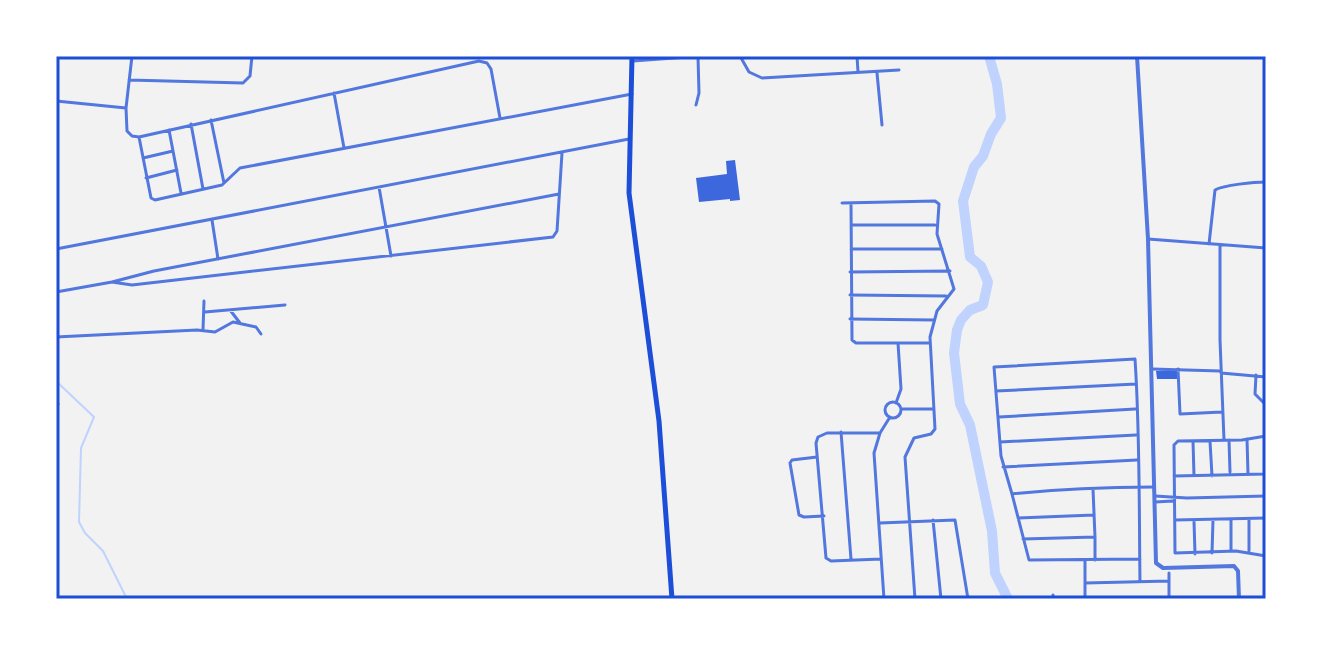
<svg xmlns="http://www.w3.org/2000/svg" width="1322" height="655" font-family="Mulish,sans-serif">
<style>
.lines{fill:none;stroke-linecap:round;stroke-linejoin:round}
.stream{stroke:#bfd3fe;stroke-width:2}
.river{stroke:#bfd3fe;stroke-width:10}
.building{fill:#3d67dc}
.minor{stroke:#5277de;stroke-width:3}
.tertiary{stroke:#5277de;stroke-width:4}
.primary{stroke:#1d4ed8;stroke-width:5}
.neatline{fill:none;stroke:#1d4ed8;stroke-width:3}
</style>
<rect width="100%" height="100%" fill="#f2f2f2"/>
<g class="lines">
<path class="stream" d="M56 381 94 417 81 448 79 522 85 533 103 551 127 599"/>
<path class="river" d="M989 56 997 84 1001 118 991 134 983 156 974 167 963 201 970 257 981 266 988 282 983 305 970 310 961 320 957 330 954 353 960 404 970 425 992 531 995 573 1008 599"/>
</g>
<path class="building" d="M735 160 740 200 730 201V199L699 202 696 178 727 174 726 161Z
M1177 370V379H1157L1156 371Z"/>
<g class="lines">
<path class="minor" d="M740 56 749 72 762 78 899 70
M857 56 858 72
M633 61 701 56
M877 73 882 125
M129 80 243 83 250 76 252 56
M334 93 344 148
M56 101 126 108 132 56
M696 105 699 93 698 57
M126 108 127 131 132 136 139 137 479 61 487 63 491 69 500 118
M211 120 224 183
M191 124 203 189
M169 130 181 193
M139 137 151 198 155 200 222 185 240 168 632 94
M143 158 173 151
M146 178 177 170
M379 187 391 256
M842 203 935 201 939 204 937 234 954 289 937 311 930 337 935 429 931 434 914 438 905 457 915 599
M851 203 852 340 856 343H929
M212 220 218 259
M851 225H935
M1148 239 1266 248
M1209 244 1215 190C1224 185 1254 182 1266 182
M1220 245V340L1224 440
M56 249 629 139
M851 249H942
M850 272 950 271
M112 282 154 271 559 194
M56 292 112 282 132 285 553 237 557 231 562 153
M850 295 946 296
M230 310 240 323
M205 312 285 305
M850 319 934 320
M203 330 204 301
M56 337 197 330 215 332 233 322 256 327 261 334
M1152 369 1220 371
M1178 369 1180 414 1222 412
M1221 373 1266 377
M1256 375 1255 394 1266 405
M996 391 1136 384
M885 410a8 8 0 1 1 16 0a8 8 0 1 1-16 0Z
M896 403 901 389 898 343
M56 406 58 404
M901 409H933
M999 417 1135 409
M841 432 851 559
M880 433H827L818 437 816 443 826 558 831 561 881 559
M1266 436 1242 440 1178 441 1174 445 1175 553 1236 551 1266 556
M1266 436V474
M1247 439 1248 474
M1229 440 1230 472
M1193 441 1194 476
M1210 441 1212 476
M1000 442 1136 435
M817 457 792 460 790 463 799 515 804 517 824 516
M1003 467 1137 460
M1174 476 1266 474
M1093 489 1095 537
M1012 494 1029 560 1140 559
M1155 496 1187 498 1266 496
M1155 502 1173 501
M1018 518 1094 515
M1249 519V551
M933 520 941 599
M1175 520 1266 518
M1194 521 1195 554
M880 523 955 520 968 599
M1023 539 1095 537V560
M1231 551V520
M1212 553 1213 520
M1085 560V599
M1169 573V581
M1140 582C1139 508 1140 433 1135 359L994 367 1001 456 1012 494C1058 489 1107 487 1154 487
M1085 583 1169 581V599
M1053 595 1054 599
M884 599 874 453 880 433 890 417"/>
<path class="tertiary" d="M1137 56 1148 239 1156 563 1163 568 1234 566 1238 571 1239 599"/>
<path class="primary" d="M632 56 629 193 659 421 672 599"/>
</g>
<rect width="1322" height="655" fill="none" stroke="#ffffff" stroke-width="116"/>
<rect x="58" y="58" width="1206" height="539" class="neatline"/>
</svg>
